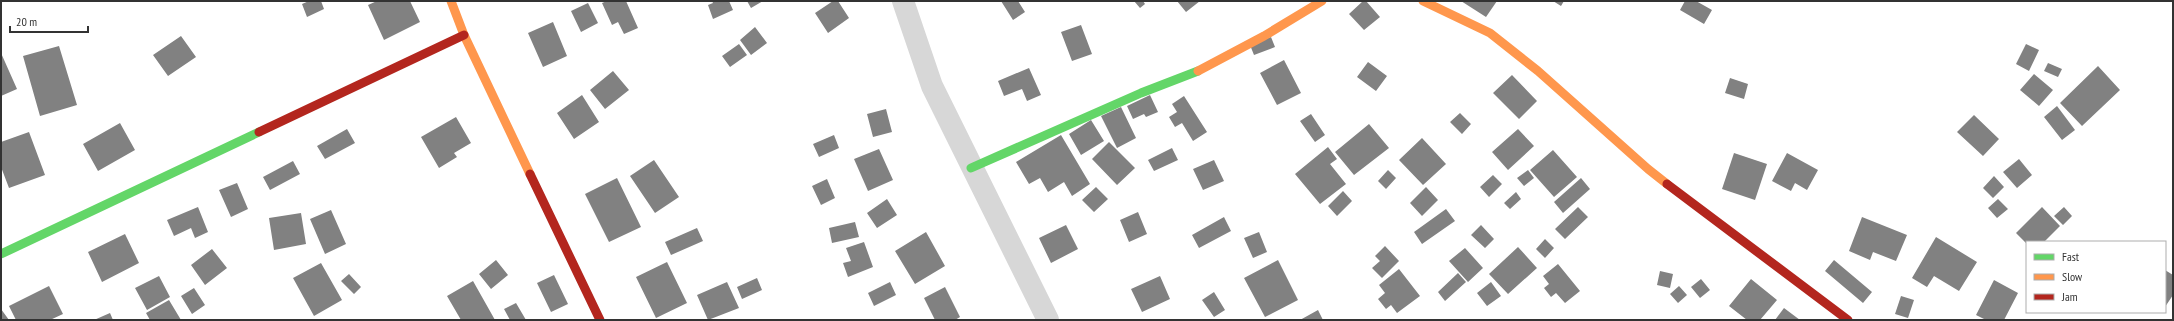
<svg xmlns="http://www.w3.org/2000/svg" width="2174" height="321" font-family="'PT Sans Narrow',sans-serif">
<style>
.building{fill:#818181}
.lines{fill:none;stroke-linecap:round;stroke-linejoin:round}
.street{stroke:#d7d7d7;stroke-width:22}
.fast{stroke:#63d668;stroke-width:9}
.slow{stroke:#ff974d;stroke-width:9}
.jam{stroke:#b3261e;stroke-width:9}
</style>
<rect width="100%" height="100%" fill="#fff"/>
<path class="building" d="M309 1H321L324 9 307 17 302 4Z
M377 1H410L420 22 384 40 368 5Z
M607 1H626L638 28 624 34 618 22 612 25 602 3Z
M712 1H729L733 10 713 19 708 5 713 3Z
M747 1H763L751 8Z
M833 1H838L849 18 828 33 815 13Z
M1001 1H1018L1025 12 1013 20Z
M1134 1H1143L1145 4 1140 8Z
M1177 1H1200L1186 12Z
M1363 1H1366L1380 17 1364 30 1349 14Z
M1461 1H1497L1486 17Z
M1553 1H1564L1561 6Z
M1685 1H1696L1712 10 1704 24 1680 10Z
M588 3 598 23 581 32 571 11Z
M553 22 567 56 543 67 528 33Z
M1081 25 1092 54 1072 61 1061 32Z
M755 27 767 43 751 55 740 40Z
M181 36 196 57 168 76 153 55Z
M1271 37 1275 47 1254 55 1250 45Z
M739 44 747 55 730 67 722 56Z
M2026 44 2039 50 2029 71 2016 64Z
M59 46 77 105 40 116 23 56Z
M1 53 17 89 1 96Z
M1284 60 1301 93 1277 105 1260 73Z
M1368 62 1387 76 1376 91 1357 77Z
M2048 63 2062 69 2058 77 2044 71Z
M2098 66 2120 90 2082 126 2060 103Z
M1029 68 1041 95 1027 101 1022 89 1004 96 998 81Z
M613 71 629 90 605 109 590 90Z
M2034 74 2053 90 2039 106 2020 90Z
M1512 75 1537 101 1519 119 1493 93Z
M1730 78 1748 84 1744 99 1725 93Z
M582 95 599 122 574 139 557 113Z
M1150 95 1158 112 1146 117 1144 114 1133 119 1127 106Z
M1184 96 1207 132 1193 141 1182 123 1175 127 1169 117 1177 112 1172 104Z
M2057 106 2075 130 2062 140 2044 117Z
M1121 107 1136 138 1117 148 1101 116Z
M886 109 892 132 873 137 867 114Z
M1460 113 1471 124 1462 134 1450 122Z
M1311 114 1325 135 1315 142 1300 121Z
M1974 115 1999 139 1983 156 1957 132Z
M456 117 471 143 454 153 457 157 439 168 421 137Z
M1091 120 1104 141 1081 155 1069 134Z
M120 123 135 150 98 171 83 144Z
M1369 124 1389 148 1354 175 1335 152Z
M347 129 355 143 325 159 317 146Z
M1518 129 1534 146 1508 170 1492 152Z
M29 132 45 175 9 188 1 167V142Z
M834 135 839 148 819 157 813 144Z
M1061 135 1090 184 1072 196 1064 182 1048 192 1040 178 1029 184 1016 162Z
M1422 138 1446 164 1423 185 1399 160Z
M1109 142 1135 168 1117 185 1092 159Z
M1328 147 1337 159 1330 164 1346 184 1320 204 1295 174Z
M1172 148 1178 160 1154 171 1148 160Z
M879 149 893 180 868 191 854 159Z
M1553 150 1577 177 1554 197 1530 170Z
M1734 153 1767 164 1755 200 1722 189Z
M1787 153 1818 170 1807 190 1795 183 1791 191 1772 181Z
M2019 159 2032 175 2017 188 2003 172Z
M654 160 679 197 655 213 630 176Z
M1214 160 1224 181 1203 190 1193 169Z
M293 161 300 174 270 190 263 177Z
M1388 170 1396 178 1386 189 1378 181Z
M1528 170 1534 178 1524 186 1517 178Z
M1493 175 1502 184 1489 197 1480 187Z
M1994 176 2004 187 1993 198 1983 188Z
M617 178 641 227 609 242 585 194Z
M1581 178 1590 189 1563 213 1554 202Z
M827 179 835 198 821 205 812 186Z
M237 183 248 209 231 217 219 190Z
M1096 187 1108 199 1094 212 1082 200Z
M1426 187 1438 200 1422 216 1410 203Z
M1343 191 1352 201 1337 216 1328 206Z
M1516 192 1521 199 1510 209 1504 203Z
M887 199 897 215 877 228 867 213Z
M1998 199 2008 209 1997 218 1988 208Z
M198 207 208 232 195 238 191 228 174 236 167 220Z
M1578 207 1588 217 1565 239 1555 229Z
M2042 207 2060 226 2044 242H2027V244L2016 233Z
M2064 207 2072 216 2063 225 2054 216Z
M1446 209 1455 221 1422 244 1414 232Z
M331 210 346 244 325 254 310 219Z
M1138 212 1147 234 1129 242 1120 220Z
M301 213 306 244 274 250 269 218Z
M1224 217 1231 231 1199 248 1192 235Z
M1862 217 1907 235 1896 261 1873 252 1870 260 1849 251Z
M855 222 859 237 832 243 829 228Z
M1066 225 1078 249 1051 263 1039 238Z
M1481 225 1494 239 1485 248 1471 235Z
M697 228 703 241 671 255 665 242Z
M926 232 945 266 915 284 895 251Z
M1259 232 1267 252 1253 258 1244 238Z
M125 234 139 263 102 282 88 252Z
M1936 237 1977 262 1959 291 1934 276 1927 287 1912 278Z
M1545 239 1554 248 1545 258 1536 249Z
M864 242 873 267 848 277 843 263 851 261 846 248Z
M1385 246 1399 261 1382 278 1372 268 1380 261 1375 256Z
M1518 247 1537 268 1508 294 1489 274Z
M1465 248 1483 268 1468 282 1449 261Z
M212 249 227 268 205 285 191 265Z
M496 260 508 275 491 289 479 274Z
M1278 260 1298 300 1265 317 1244 278Z
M1834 260 1872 292 1863 303 1825 271Z
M667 262 687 303 656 318 636 277Z
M321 263 342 300 314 316 293 278Z
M1558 264 1580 291 1565 303 1556 293 1551 297 1544 288 1549 284 1543 276Z
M1399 269 1420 296 1397 313 1391 305 1386 309 1378 299 1385 293 1379 285Z
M2165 270 2173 275V295L2165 307Z
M1660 271 1673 274 1670 288 1657 285Z
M1458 273 1466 282 1445 301 1438 292Z
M349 274 361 287 354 294 341 281Z
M554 275 568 304 551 312 537 283Z
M159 276 170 297 147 310 135 288Z
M1160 276 1170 299 1142 312 1131 289Z
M757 278 762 290 742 299 737 287Z
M1701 279 1710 290 1700 298 1691 287Z
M1751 279 1777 300 1760 320H1747L1729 306Z
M1994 280 2018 293 2004 320H1986L1976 315Z
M473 281 495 320H461L447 296Z
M727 282 739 308 708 320 697 295Z
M890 282 896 295 874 306 868 293Z
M1491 282 1501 296 1487 306 1477 293Z
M49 286 63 314 50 320H16L9 306Z
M1679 286 1687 295 1678 303 1670 294Z
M945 287 960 317 955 320H935L924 298Z
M194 288 205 305 192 314 181 296Z
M1214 292 1225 310 1214 317 1202 300Z
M1901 296 1914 300 1908 318 1895 314Z
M169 300 181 320H150L146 313Z
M516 303 526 320H510L504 309Z
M1784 308 1800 320H1775Z
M1 309 9 320H1Z
M1318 310 1323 320H1300Z
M110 313 113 320H94Z"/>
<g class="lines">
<path class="street" d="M903 1 932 86 1048 320"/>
<path class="fast" d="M971 168 1141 93 1198 71
M1 254 259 132"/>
<path class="slow" d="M451 1 464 35 530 174
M1423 1 1490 33 1538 71 1648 169 1667 184
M1198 71 1264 36 1322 1"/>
<path class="jam" d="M259 132 464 35
M530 174 600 320
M1667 184 1848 320"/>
</g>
<rect width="2174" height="321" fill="none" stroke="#333333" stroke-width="4"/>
<rect x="2026" y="241" width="140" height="72" fill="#ffffff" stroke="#adadad"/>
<rect x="2034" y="254" width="20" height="6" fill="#63d668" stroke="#adadad"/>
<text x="2062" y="261" font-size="12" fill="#333333">Fast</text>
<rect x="2034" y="274" width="20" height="6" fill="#ff974d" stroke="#adadad"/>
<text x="2062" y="281" font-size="12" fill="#333333">Slow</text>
<rect x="2034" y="294" width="20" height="6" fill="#b3261e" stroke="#adadad"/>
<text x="2062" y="301" font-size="12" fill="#333333">Jam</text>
<path d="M10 26v6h78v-6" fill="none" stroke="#333333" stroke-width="2"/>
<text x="16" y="26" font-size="12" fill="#333333" stroke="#ffffff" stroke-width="3" paint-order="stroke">20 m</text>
</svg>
